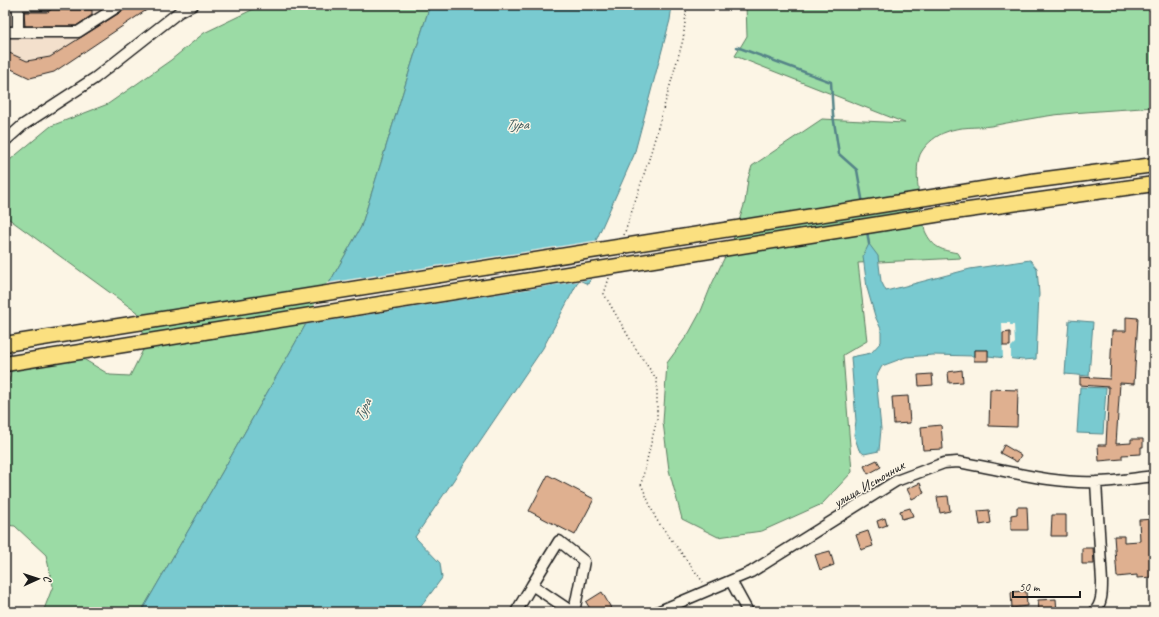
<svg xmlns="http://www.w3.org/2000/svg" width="1159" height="617" font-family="Caveat,sans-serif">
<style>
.built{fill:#f3e0cc}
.green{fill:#9bdba5;stroke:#5c7c60}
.water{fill:#79cad0;stroke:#548488}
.pier{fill:#fcf5e5}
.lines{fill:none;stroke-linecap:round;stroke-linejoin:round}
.stream{stroke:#548488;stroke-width:2.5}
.building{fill:#dfb090;stroke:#1c1c1c}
.minor-casing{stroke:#1c1c1c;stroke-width:13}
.highway-casing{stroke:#1c1c1c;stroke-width:17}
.path{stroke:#1c1c1c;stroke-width:1.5;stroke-dasharray:1 3;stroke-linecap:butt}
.minor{stroke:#fcf5e5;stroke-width:10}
.highway{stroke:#fbe080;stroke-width:14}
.highway-bridge-casing{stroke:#1c1c1c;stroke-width:17;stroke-linecap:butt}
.highway-bridge{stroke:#fbe080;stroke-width:14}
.labels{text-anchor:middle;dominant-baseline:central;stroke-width:3;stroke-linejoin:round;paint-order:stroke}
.street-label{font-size:14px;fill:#1c1c1c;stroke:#fcf5e5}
.water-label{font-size:15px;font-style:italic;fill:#3d595b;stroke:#fcf5e5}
</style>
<rect width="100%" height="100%" fill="#fcf5e5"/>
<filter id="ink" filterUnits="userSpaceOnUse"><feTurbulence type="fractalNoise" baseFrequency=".025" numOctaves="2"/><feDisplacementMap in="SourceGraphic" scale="8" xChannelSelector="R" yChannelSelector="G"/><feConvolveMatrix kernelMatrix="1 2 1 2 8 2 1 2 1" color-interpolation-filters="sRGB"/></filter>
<g filter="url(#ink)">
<path class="built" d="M5 5H154L54 72 30 78 5 66Z"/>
<path class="green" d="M262 5H430L361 227 221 474 141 612H43L53 586 46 555 15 526 5 525V393L9 382 11 371 43 363 80 357 110 375 130 376 144 348 142 316 5 216V164L51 126 108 104 171 60 204 33Z
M746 5H1154V107C1121 110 1087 111 1054 115 1033 118 1012 122 991 126 976 128 960 126 946 132 937 135 927 143 922 151 911 166 922 212 925 231 933 248 941 250 958 253L961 258 858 263 867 341 843 355 852 472 822 504 762 531 718 537 682 519 669 470 663 422 667 363 689 333 701 311 711 286 733 240 745 202 748 179 752 166 822 119 905 123 735 56 747 36Z"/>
<path class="water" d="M430 5H672L670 20 634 155 586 263 597 267 588 284 579 280 543 348 415 537 440 563 442 578 417 612H141L221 474 361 227Z
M869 244 878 256 881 281 886 291 970 269 1030 260 1037 268 1039 294 1036 359 1023 360 988 356V350H974V356L933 355 906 357 882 366 876 377 881 429 879 451 864 454 859 450 854 435 856 421 851 357 871 353 881 342V329L875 316 867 288 863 256Z
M1069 320 1093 322 1089 376 1065 374Z
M1080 387 1106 388 1103 434 1077 433Z"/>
<path class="pier" d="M599 240 589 262 597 266 598 268 593 279 303 325 327 283Z
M1002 323H1010V325H1014L1015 343 1011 347V360H1003Z"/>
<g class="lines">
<path class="stream" d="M737 47 831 82 833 115 839 154 857 170 863 204
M867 231 869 244"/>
</g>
<path class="building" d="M129 5H154L54 72 30 78 5 66V51L27 61 50 57 124 10Z
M51 10H92V15L76 26H25L24 12H47Z
M1126 317 1138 318 1134 384 1120 383 1116 444 1131 443V439H1143V447H1141V454L1122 455V459L1099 461 1098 445H1106L1109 387 1080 385V377L1110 379 1112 331H1126Z
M1010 332V346H1003V333Z
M974 350H988V361H974Z
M962 370 963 382 949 383 948 372Z
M932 374 933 385 919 386 918 375Z
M990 389 1018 390 1017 427 989 426Z
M908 396 910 423 894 424 892 397Z
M941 425 943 449 923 450 921 427Z
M1004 445 1021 455 1017 462 1000 453Z
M877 460 881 467 868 474 864 466Z
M548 475 594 499 575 535 529 511Z
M920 483 924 493 912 499 907 489Z
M948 496 950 511 940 513 937 497Z
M1017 507H1027L1028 530H1011V515L1017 514Z
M910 508 913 516 902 519 900 511Z
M989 510 991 523 980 525 978 511Z
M1052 515H1066V536H1051Z
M885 518 887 525 879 528 877 521Z
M1154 519V577L1137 578V575L1117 577 1114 536H1124V542L1140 541 1139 520Z
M868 531 873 546 861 550 856 535Z
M1082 548H1093L1094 564H1082Z
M830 551 834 565 820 570 815 555Z
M1026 591 1027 606 1012 608 1011 592Z
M602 592 611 608 604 612H592L586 602Z
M1056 599 1057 612H1039L1038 600Z"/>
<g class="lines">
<g class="minor-casing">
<path id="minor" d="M5 5H18
M47 5H18V32H78L120 5
M5 32H18
M5 141 23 125 95 78 179 12 193 5
M731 581 748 612
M532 585 559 541 584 561 574 612
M516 612 532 585 572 612
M657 612 751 572 896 481 944 463 957 462C1003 469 1049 484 1096 482 1115 482 1135 478 1154 476
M1094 612C1102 604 1102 593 1102 582L1096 482"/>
</g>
<g class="highway-casing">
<path id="highway" d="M951 194 1031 181 1154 165
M954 212 1154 184"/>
</g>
<path class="path" d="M624 235 649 159 683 40 687 5
M609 278 604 294 634 346 657 380V419L641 484 656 519 703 582"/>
<use href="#minor" class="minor"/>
<use href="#highway" class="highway"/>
<g class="highway-bridge-casing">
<path id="highway-bridge" d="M5 344 951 194
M5 364 954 212"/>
</g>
<use href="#highway-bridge" class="highway-bridge"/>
</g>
</g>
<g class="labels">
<g class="street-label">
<text transform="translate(869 484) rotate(-30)">улица Источник</text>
</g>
<g class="water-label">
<text x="517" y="124">Тура</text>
<text transform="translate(363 410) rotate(-66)">Тура</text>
</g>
</g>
<rect width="1159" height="617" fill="none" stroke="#fcf5e5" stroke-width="20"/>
<rect x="10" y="10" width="1139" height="597" fill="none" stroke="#1c1c1c" stroke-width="1.5" filter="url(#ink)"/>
<g transform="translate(38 579) rotate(87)" stroke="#fcf5e5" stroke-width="3" paint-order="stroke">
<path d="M0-3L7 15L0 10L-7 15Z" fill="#1c1c1c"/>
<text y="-6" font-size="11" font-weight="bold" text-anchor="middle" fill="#1c1c1c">С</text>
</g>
<path d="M1013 591v6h67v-6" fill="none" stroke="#1c1c1c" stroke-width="2"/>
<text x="1019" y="591" font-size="12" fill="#1c1c1c" stroke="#fcf5e5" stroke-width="3" paint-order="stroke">50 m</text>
</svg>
